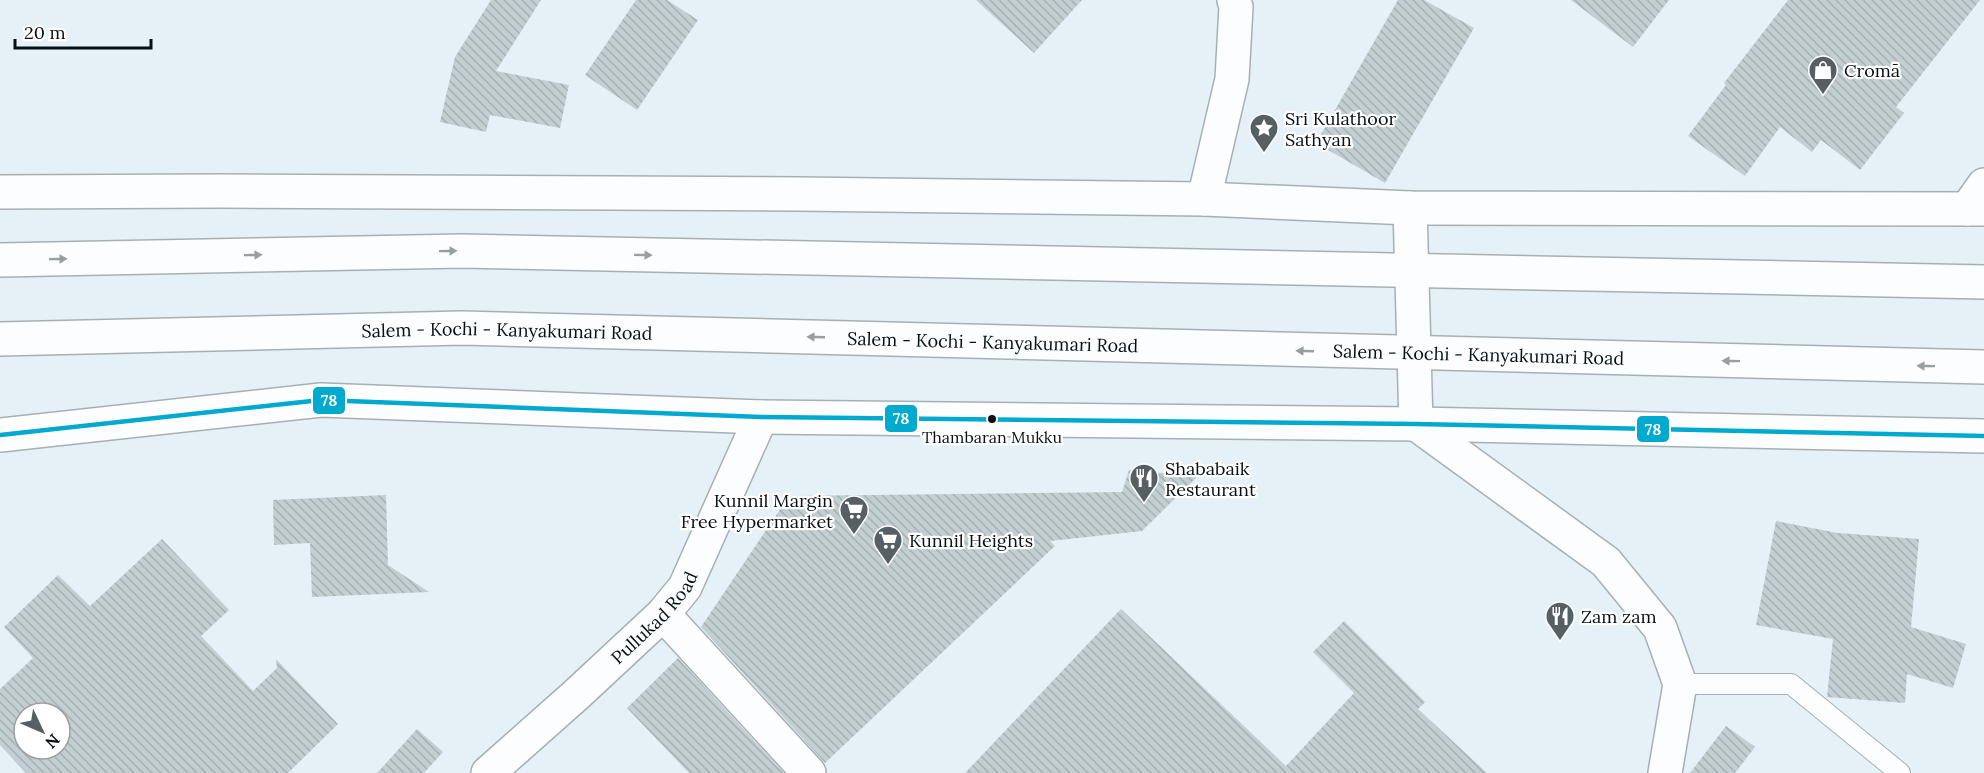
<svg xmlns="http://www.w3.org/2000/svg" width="1984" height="773" font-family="Lora,serif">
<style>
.building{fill:url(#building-back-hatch);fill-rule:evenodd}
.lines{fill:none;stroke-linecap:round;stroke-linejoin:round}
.service-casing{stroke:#a6b0b4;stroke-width:22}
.minor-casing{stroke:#a6b0b4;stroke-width:36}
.tertiary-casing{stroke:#a6b0b4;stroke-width:36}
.trunk-casing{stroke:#a6b0b4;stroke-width:36}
.service{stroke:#fbfdfe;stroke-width:20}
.minor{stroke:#fbfdfe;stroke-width:33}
.tertiary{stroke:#fbfdfe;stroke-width:33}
.trunk{stroke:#fbfdfe;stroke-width:33}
.bus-1-casing{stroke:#fff;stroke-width:9}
.bus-1{stroke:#00a9ce;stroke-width:4.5}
.oneway{fill:#999ea1}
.bus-dot{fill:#071015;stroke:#fff;stroke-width:2}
.labels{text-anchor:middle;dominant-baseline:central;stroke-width:4.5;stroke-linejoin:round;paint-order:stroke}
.bus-label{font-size:16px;fill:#071015;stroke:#fff}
.poi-label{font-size:18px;fill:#071015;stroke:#fff;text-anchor:start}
.street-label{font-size:18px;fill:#071015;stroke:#fff}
.line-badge{stroke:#fff;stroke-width:2}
.badge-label{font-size:16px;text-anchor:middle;font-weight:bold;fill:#fff}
</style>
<defs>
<pattern id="building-back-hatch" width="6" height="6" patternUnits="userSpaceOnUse" patternTransform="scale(1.5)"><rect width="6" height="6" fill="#c3ced2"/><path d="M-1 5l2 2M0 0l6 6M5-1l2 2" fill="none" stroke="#a6b0b3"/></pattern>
</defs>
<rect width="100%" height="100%" fill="#e5f1f7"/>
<path class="building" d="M491 0H541L496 71 569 85 560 128 490 115 486 132 440 122 455 57Z
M636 0H667L698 20 637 110 585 75Z
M976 0H1082L1034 53Z
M1398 0H1424L1474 28 1385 183 1316 143Z
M1571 0H1669L1633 47Z
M1788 0H1980L1896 107 1904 113 1860 170 1821 140 1812 152 1780 127 1745 176 1688 136 1726 85 1724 83Z
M1129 470 1198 476 1142 531 1050 541 1055 546 825 763 701 627 789 496 1122 492Z
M386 495 388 565 429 592 312 597 310 543 274 545 273 500Z
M1776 521 1838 533 1919 539 1911 627 1966 644 1953 688 1907 674 1905 703 1827 697 1833 639 1756 625Z
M162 539 229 610 201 636 253 691 277 668 276 659 338 724 288 773H26L0 745V689L33 658 4 627 58 575 90 606ZM24 713H60V749H24Z
M1121 609 1286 766 1354 693 1313 652 1344 621 1425 702 1418 709 1487 773H965Z
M678 658 784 773H689L627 708Z
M1726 726 1755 747 1735 773H1690Z
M417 729 443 752 424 773H377Z"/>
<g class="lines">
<g class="service-casing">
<path id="service" d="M1680 684H1791L1900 773"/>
</g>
<g class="minor-casing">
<path id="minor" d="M1204 199 1232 79 1236 7 1234 0
M1967 209 1984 185
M1416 424 1606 562 1660 628 1680 684 1665 773
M663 614 809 773"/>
</g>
<g class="tertiary-casing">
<g id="tertiary">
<path d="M0 192 222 191 798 194 1204 199 1410 208 1984 209"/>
<path d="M1410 208 1416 424"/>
<path d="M0 435 321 400 761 417 1416 424 1984 436"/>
<path id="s1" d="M488 773 576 695 663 614 685 587 761 417"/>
</g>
</g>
<g class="trunk-casing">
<g id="trunk">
<path d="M0 260 462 251 1984 282"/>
<path id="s2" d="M0 339 462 328 1984 367"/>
</g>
</g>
<use href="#service" class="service"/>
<use href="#minor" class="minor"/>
<use href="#tertiary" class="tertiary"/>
<use href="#trunk" class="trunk"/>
<g class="bus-1-casing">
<path id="bus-1" d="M0 435 321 400 761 417 1416 424 1984 436"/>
</g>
<use href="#bus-1" class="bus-1"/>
</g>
<defs><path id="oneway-solid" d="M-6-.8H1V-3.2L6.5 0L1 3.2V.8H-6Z" transform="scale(1.5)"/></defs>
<g class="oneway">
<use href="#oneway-solid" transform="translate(448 251) rotate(-1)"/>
<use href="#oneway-solid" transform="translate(253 255) rotate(-1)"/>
<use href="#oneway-solid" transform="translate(643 255) rotate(1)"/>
<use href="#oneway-solid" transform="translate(58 259) rotate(-1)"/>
<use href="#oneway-solid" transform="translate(816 337) rotate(-178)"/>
<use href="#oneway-solid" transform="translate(1305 351) rotate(-178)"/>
<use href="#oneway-solid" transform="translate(1731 361) rotate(-179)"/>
<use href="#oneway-solid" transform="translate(1926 366) rotate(-179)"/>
</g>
<defs>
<g id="shop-pin" transform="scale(1.5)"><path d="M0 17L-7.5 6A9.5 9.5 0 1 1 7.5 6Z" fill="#555f64" stroke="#fff"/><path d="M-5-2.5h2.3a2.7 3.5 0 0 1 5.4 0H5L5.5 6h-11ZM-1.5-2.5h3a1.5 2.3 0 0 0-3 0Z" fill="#fff"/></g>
<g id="sight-pin" transform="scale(1.5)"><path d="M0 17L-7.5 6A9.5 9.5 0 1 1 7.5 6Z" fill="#555f64" stroke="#fff"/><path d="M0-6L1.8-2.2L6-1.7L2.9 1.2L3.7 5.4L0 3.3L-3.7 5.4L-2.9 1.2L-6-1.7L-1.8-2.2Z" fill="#fff"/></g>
<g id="restaurant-pin" transform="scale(1.5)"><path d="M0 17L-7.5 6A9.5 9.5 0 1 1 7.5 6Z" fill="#555f64" stroke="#fff"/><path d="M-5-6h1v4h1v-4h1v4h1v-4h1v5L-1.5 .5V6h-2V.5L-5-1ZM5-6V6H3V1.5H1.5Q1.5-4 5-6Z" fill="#fff"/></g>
<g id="supermarket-pin" transform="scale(1.5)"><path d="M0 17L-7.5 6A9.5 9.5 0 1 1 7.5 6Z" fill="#555f64" stroke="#fff"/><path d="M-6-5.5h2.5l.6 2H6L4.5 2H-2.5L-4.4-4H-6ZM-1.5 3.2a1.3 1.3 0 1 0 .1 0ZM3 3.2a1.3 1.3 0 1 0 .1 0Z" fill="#fff"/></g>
</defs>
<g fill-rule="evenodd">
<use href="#shop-pin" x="1823" y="70"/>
<use href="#sight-pin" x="1264" y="128"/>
<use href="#restaurant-pin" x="1144" y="478"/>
<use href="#supermarket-pin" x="854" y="510"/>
<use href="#supermarket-pin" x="888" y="540"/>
<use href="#restaurant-pin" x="1560" y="616"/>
</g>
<circle class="bus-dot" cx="992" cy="419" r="5"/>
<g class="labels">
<g class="bus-label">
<text x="992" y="437">Thambaran Mukku</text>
</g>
<g class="poi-label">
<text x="1844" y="70">Cromā</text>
<text x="1285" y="118">Sri Kulathoor<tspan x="1285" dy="21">Sathyan</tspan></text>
<text x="1165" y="468">Shababaik<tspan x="1165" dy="21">Restaurant</tspan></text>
<text x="833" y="500" text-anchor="end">Kunnil Margin<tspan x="833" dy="21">Free Hypermarket</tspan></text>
<text x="909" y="540">Kunnil Heights</text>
<text x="1581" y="616">Zam zam</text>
</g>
<g class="street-label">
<text stroke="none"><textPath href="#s2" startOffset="507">Salem - Kochi - Kanyakumari Road</textPath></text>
<text stroke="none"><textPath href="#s2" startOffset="993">Salem - Kochi - Kanyakumari Road</textPath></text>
<text stroke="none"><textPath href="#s2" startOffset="1479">Salem - Kochi - Kanyakumari Road</textPath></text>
<text stroke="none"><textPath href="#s1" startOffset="228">Pullukad Road</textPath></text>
</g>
</g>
<g class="line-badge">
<rect x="312" y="386" width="34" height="29" rx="6" fill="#00a9ce"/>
<rect x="884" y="404" width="34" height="29" rx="6" fill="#00a9ce"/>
<rect x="1636" y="415" width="34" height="28" rx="6" fill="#00a9ce"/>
</g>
<g class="badge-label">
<text x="329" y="406">78</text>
<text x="901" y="424">78</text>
<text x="1653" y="435">78</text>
</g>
<g transform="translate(42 731) rotate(134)"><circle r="28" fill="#ffffff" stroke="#9c9fa1" stroke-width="1.5"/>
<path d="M0-4.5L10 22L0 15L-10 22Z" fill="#555f64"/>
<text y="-9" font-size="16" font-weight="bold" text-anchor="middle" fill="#071015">N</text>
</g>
<path d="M15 39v9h136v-9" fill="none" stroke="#071015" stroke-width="3"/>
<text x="24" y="39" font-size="18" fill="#071015" stroke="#ffffff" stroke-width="4.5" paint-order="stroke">20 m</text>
</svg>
